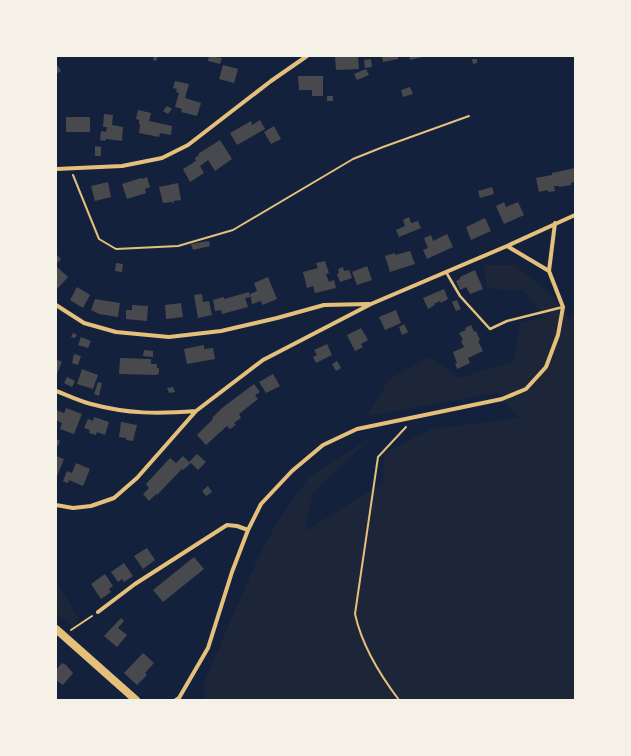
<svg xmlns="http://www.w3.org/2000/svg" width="631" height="756" font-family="Arial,sans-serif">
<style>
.green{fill:#1d2539}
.building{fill:#48494c}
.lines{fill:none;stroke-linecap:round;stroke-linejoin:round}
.path{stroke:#e5c07b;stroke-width:2}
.service{stroke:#e5c07b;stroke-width:2.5}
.minor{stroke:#e5c07b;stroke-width:4}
.secondary{stroke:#e5c07b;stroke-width:8}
</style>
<rect width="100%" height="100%" fill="#14213d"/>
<path class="green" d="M484 265H515L552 296 570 320 575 310V700H206L203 685 258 558 277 522 309 477 373 436 313 493 305 531 383 483 384 453 432 429 520 418 497 393 367 416 389 379 430 357 459 378 514 361 520 323 544 317 524 291 487 288Z
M56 580 79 620 73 627 56 613Z"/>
<path class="building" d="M154 56H158L156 61 153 60Z
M209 56 222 58 220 64 208 61Z
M335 56H358L359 69 336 70Z
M382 56H398V59L383 62Z
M409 56H423V57L410 60Z
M371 59 372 67 365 68 364 60Z
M472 59H477V63L473 64Z
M56 63 61 71 56 74Z
M223 65 238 69 234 83 219 79Z
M366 69 369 75 357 80 354 74Z
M298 76H323V96H312V90H299Z
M175 81 189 84 185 98 201 103 197 116 181 112 182 109 175 107 179 93 176 92 177 89 173 88Z
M410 87 413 94 403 97 401 90Z
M327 96H333V101H327Z
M167 106 172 109 168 114 163 111Z
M138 110 151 113 149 121 172 126 171 135 160 133 159 137 139 133 140 124H139V120L136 119Z
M104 114 113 115 112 125 123 127 122 141 106 139 105 141 100 140 101 131 106 132 107 127H103Z
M66 117H90V132H66Z
M260 120 265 129 237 145 230 133 251 121 252 125Z
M274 126 281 139 271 144 264 132Z
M220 140 232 159 215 171 208 160 200 166 204 173 190 182 183 169 196 161 195 158 199 155 198 154Z
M95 146 101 147V156H95Z
M575 168V182L571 183V185L559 187V186H554L555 191 548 192V190L539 192 536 178 552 175V173Z
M147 177 150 187 145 189 146 193 127 199 122 184 141 178 142 179Z
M108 182 111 197 95 201 91 186Z
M178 183 181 200 173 201 174 203H172V202L163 203 159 187Z
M492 187 494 194 480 198 478 191Z
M504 202 506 207 518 202 524 215 504 224 496 206Z
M409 217 411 223 418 221 421 228 399 237 396 230 405 226 403 220Z
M485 218 491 231 471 240 466 227Z
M447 234 453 247 427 259 423 250 428 248 424 238 431 235 433 241Z
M209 241 210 246 193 250 191 244Z
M410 251 415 264 390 272 385 256 395 253V255Z
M56 254 61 259 56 264Z
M325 261 329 273 326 274 329 282 334 280 336 288 315 293 313 286 307 288 303 272 318 268 316 263Z
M116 263 123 264 122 272 115 271Z
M56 266 68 277 58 288 56 286Z
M367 266 372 280 357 285 352 272Z
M343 267 344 271 349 270 352 278 340 282 337 274 339 273 338 269Z
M475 270 483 289 470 294 466 287 460 290 456 281 460 279V277Z
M268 277 277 299 262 305 261 301 252 304 250 294 257 291 254 283Z
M77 287 90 295 83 308 70 300Z
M444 289 448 299 441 303 440 301 434 304 435 305 428 309 423 298Z
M249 292 250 297 245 298 248 307 222 314 221 310 215 311 213 300 224 297V299Z
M202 294 203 302 209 301 212 315 198 318 194 295Z
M95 299 120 303 118 317 99 314 91 310Z
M457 300 461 309 456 311 452 302Z
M181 303 183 317 166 319 165 305Z
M132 305 148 306 147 321 126 319V310H132Z
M396 310 401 323 385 330 379 317Z
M404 324 408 332 402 335 399 327Z
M471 325 474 332 476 331 480 340 478 341 483 351 468 358 470 363 457 369 455 364 457 363 453 352 464 347 461 341 463 340 459 333 466 330 465 328Z
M361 328 368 340 361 344 363 347 355 351 347 335Z
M73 333 77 335 75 338 71 337Z
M81 337 91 341 88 348 78 345Z
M327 344 332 355 316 363 313 357 317 355 314 350Z
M204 345V349L213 348 215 359 187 364 184 349Z
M144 350 153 351V357L143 356Z
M74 354 81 356 78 365 72 363Z
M120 358 151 359V364H157V368H159V373L157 375 119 374Z
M56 359 62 362 56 376Z
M337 361 341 368 336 371 332 364Z
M82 369 98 375 93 389 77 384Z
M273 374 280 386 266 393 259 382Z
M67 377 75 381 72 387 64 383Z
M98 382 102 383 99 396 94 394Z
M254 384 260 392 255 395 258 399 239 414 241 418 234 423 236 425 230 429 227 426 206 445 197 435 213 419 212 418 222 408Z
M173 387 175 392 169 393 167 388Z
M66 408 82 414 74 434 60 429 62 423 56 420V410L64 413Z
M94 417 109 422 105 435 97 432 96 435 89 433 90 430 84 428 88 419 93 421Z
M121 422 137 425 133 441 126 440V438L119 437Z
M56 439 60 441 58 446 56 445Z
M197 454 206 462 198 470 191 463 183 470 182 469 157 495 156 494 149 501 143 494 149 488 146 484 170 458 176 463 183 456 189 462Z
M56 456 64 459 57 476 56 475Z
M76 463 90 469 83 486 69 480 68 483 63 481 67 471 72 473Z
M208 486 212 492 206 496 202 491Z
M147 548 155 560 143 569 134 556Z
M194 557 204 569 163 602 153 590Z
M124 563 133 576 124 582 122 579 118 582 111 572Z
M105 574 113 586 109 589 111 592 101 599 91 584Z
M121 618 124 621 118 628 127 635 117 647 104 636Z
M143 653 154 663 145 673 147 675 137 685 124 673Z
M62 663 66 665 73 673 63 685 57 681 56 682V670Z"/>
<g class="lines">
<path class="path" d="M73 175 99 239 116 249 178 246 233 230 353 159 383 147 469 116
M71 630 92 616
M399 700C380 675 362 646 355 614L378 457 406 427"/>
<path class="service" d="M446 272 460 296 490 329 507 321 563 307"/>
<path class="minor" d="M56 169 122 166 162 158 188 145 271 81 307 56
M507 246 549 271
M56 305 84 323 116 332 169 337 221 331 277 318 324 305 369 304
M56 391C67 395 79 401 91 404 128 414 158 414 196 411
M56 505 73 508 91 506 114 498 137 478 196 411 263 360 371 304 507 246 575 215
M98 612 135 584 227 525 237 526 248 530
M176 700 179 698 208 648 232 572 248 530 261 504 292 471 323 445 357 429 502 399 526 389 546 367 558 335 563 307 549 271 555 223"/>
<path class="secondary" d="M56 629 136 700"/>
</g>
<rect width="631" height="756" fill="none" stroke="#f6f1e7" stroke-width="114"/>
</svg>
